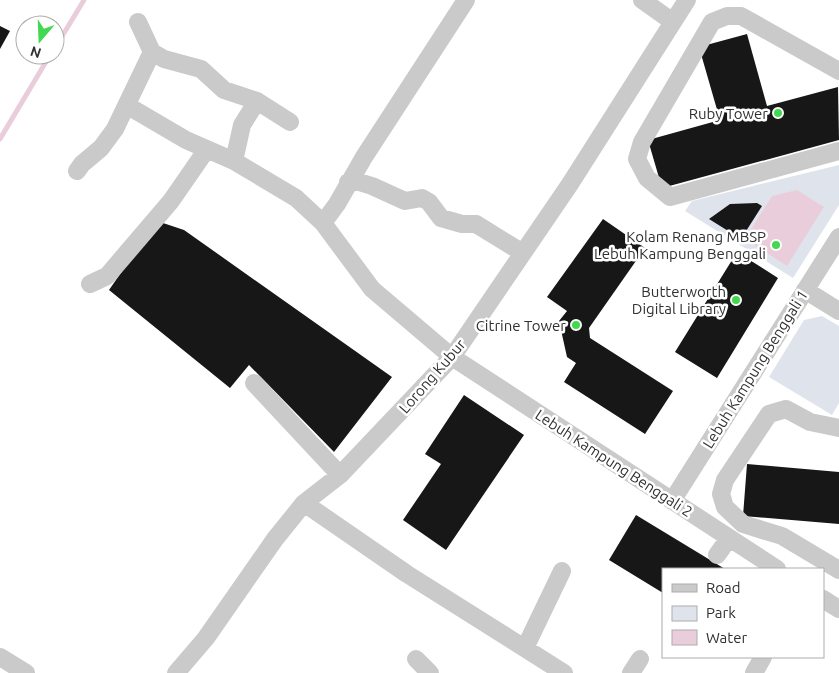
<svg xmlns="http://www.w3.org/2000/svg" width="839" height="673" font-family="Ubuntu,sans-serif">
<style>
.green{fill:#dfe4ec}
.water{fill:#eacdda}
.lines{fill:none;stroke-linecap:round;stroke-linejoin:round}
.stream{stroke:#eacdda;stroke-width:5}
.building{fill:#171717}
.minor{stroke:#cacaca;stroke-width:18}
.poi-dot{fill:#42d850;stroke:#fff;stroke-width:2}
.labels{text-anchor:middle;dominant-baseline:central;stroke-width:5;stroke-linejoin:round;paint-order:stroke}
.poi-label{font-size:15px;fill:#303030;stroke:#fff;text-anchor:end}
.street-label{font-size:15px;fill:#303030;stroke:#fff}
</style>
<rect width="100%" height="100%" fill="#fff"/>
<path class="green" d="M839 165V205L793 278 685 211 692 201Z
M822 316 839 326V403L832 415 769 377 804 320Z"/>
<path class="water" d="M797 190 824 207 787 266 745 239 772 196Z"/>
<g class="lines">
<path class="stream" d="M55 48 84 0
M0 139 50 55"/>
</g>
<path class="building" d="M0 26 10 31 0 49Z
M747 34 767 106 838 87 839 140 662 188 648 140 720 120 699 47Z
M757 203 762 206 741 239 709 219 730 204Z
M603 219 645 248 589 328 590 338 673 391 645 434 564 382 576 363 567 357 559 321 567 311 547 297Z
M157 221 184 230 392 377 334 452 249 365 230 388 109 290Z
M737 252 778 278 717 378 675 352Z
M464 395 524 435 446 550 403 520 441 464 425 454Z
M747 464 839 472V524L743 516Z
M636 515 725 569H663V593L609 560Z"/>
<g class="lines">
<path class="minor" d="M642 0 673 22
M138 22 152 52 164 59 201 69 224 90 257 101 290 122
M839 71 741 16H727L712 22 642 142 637 159 647 178 670 197 839 151
M128 106 186 140 234 161 296 198 323 223 372 289 452 357 777 569
M234 161 242 125 257 101
M77 171 82 164 101 148 115 129 152 52
M348 182H359L372 186 405 201 422 198 429 202 441 218 462 224H476L523 253
M323 223 337 204 364 157 466 0
M90 284 107 276 171 201 207 149
M805 290 839 311
M254 383 340 475
M839 428 810 422 786 409 769 414 725 480 721 494 725 507 743 524 782 536 839 570
M672 501 839 237
M304 503 407 574 564 673
M717 555 729 538
M823 599 839 609
M525 648 562 571
M0 657 26 673
M416 659 430 673
M176 673 206 638 275 539 304 503 340 475 452 357 570 184 687 0
M631 673 640 659
M754 673 763 657"/>
</g>
<g class="poi-dot">
<circle cx="778" cy="113" r="5"/>
<circle cx="776" cy="245" r="5"/>
<circle cx="736" cy="300" r="5"/>
<circle cx="576" cy="325" r="5"/>
</g>
<g class="labels">
<g class="poi-label">
<text x="768" y="113">Ruby Tower</text>
<text x="766" y="236">Kolam Renang MBSP<tspan x="766" dy="17">Lebuh Kampung Benggali</tspan></text>
<text x="726" y="291">Butterworth<tspan x="726" dy="17">Digital Library</tspan></text>
<text x="566" y="325">Citrine Tower</text>
</g>
<g class="street-label">
<text transform="translate(755 369) rotate(-58)">Lebuh Kampung Benggali 1</text>
<text transform="translate(432 376) rotate(-49)">Lorong Kubur</text>
<text transform="translate(614 463) rotate(33)">Lebuh Kampung Benggali 2</text>
</g>
</g>
<rect x="662" y="568" width="162" height="90" fill="#ffffff" stroke="#acacac"/>
<rect x="672" y="584" width="25" height="8" fill="#cacaca" stroke="#acacac"/>
<text x="706" y="593" font-size="15" fill="#303030">Road</text>
<rect x="672" y="606" width="25" height="15" fill="#dfe4ec" stroke="#acacac"/>
<text x="706" y="618" font-size="15" fill="#303030">Park</text>
<rect x="672" y="630" width="25" height="15" fill="#eacdda" stroke="#acacac"/>
<text x="706" y="643" font-size="15" fill="#303030">Water</text>
<g transform="translate(40 40) rotate(199)"><circle r="24" fill="#ffffff" stroke="#acacac"/>
<path d="M0-4L9 19L0 12L-9 19Z" fill="#42d850"/>
<text y="-8" font-size="14" font-weight="bold" text-anchor="middle" fill="#303030">N</text>
</g>
</svg>
